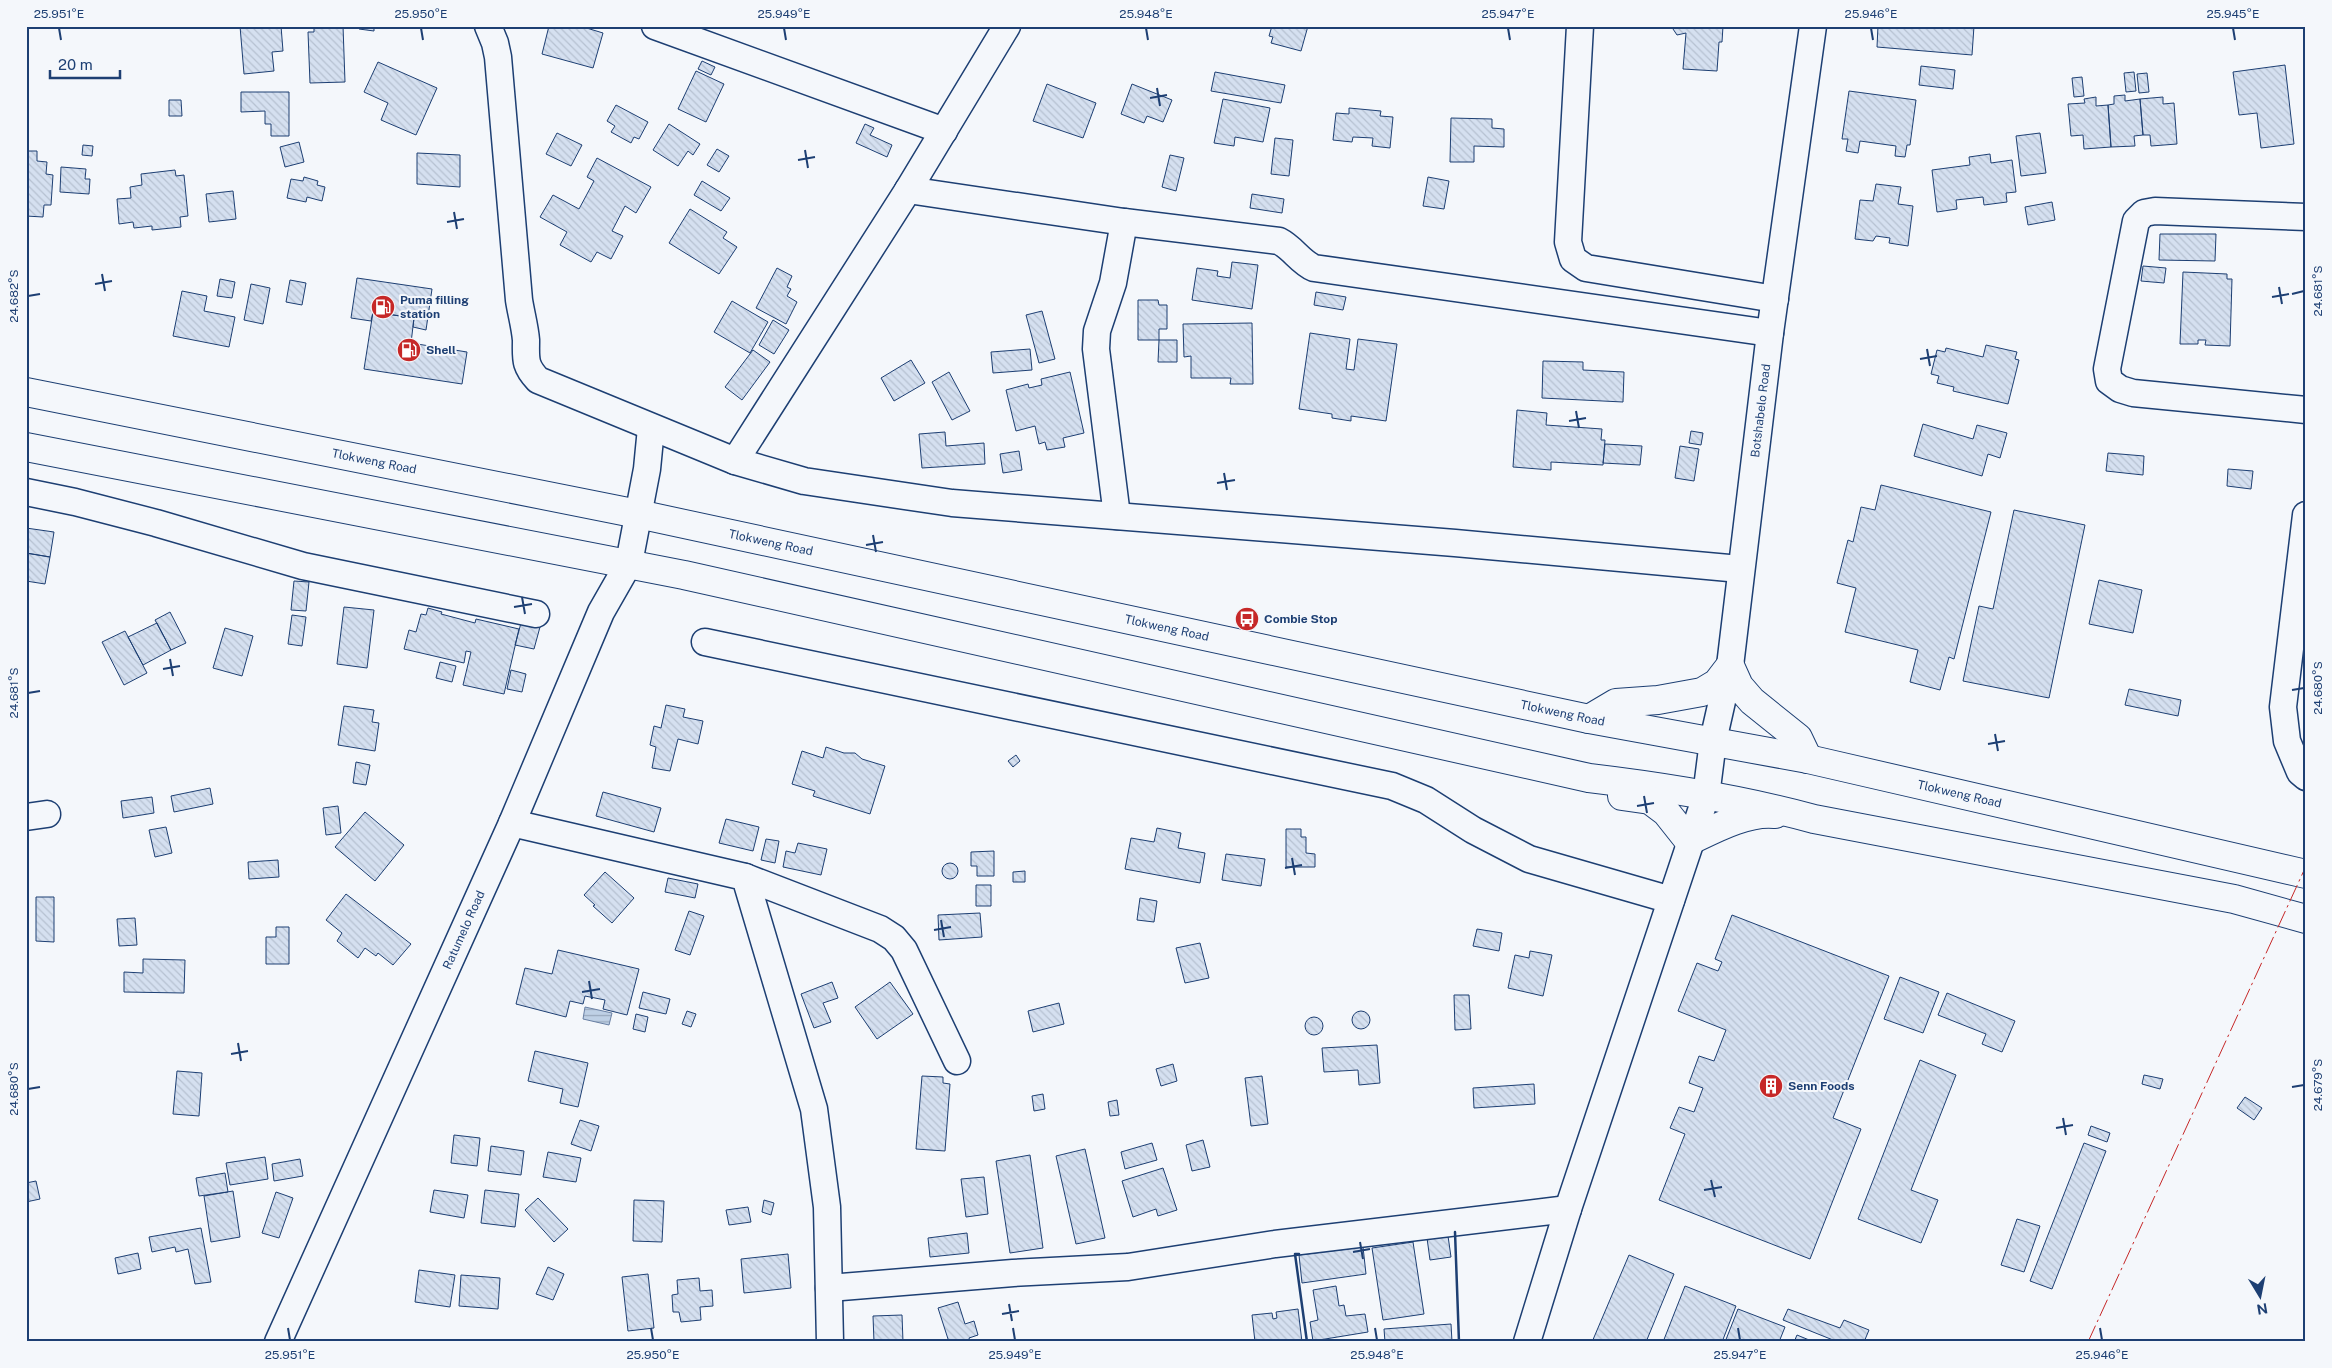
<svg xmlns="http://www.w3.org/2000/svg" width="2332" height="1368" font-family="'Public Sans',sans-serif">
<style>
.water{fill:url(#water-rules);stroke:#687fa3}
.building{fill:url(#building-back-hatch);stroke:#1d3f73}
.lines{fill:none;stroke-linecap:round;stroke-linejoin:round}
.minor-casing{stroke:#1d3f73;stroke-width:29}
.major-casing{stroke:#1d3f73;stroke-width:30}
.minor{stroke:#f4f7fb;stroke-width:26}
.major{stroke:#f4f7fb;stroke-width:28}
.wall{stroke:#1d3f73;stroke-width:2.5}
.power{stroke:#c62828;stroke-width:1;stroke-dasharray:18 4 2.5 4;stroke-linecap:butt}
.ticks{fill:none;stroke:#1d3f73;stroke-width:2}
.labels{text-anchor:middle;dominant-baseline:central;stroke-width:4;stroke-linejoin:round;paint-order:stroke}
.poi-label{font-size:12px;font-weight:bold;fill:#1d3f73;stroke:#f4f7fb;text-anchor:start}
.street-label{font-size:12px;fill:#1d3f73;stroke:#f4f7fb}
.neatline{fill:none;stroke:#1d3f73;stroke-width:2}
.ticks-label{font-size:12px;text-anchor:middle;fill:#1d3f73}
</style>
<defs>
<pattern id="water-rules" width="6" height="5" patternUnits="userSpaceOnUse" patternTransform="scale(1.25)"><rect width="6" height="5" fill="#bed0e5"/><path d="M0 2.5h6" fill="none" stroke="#9aaabe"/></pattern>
<pattern id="building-back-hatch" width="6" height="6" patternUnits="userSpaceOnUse" patternTransform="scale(1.25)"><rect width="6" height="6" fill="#d5e0f0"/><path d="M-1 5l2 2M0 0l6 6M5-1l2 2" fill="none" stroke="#b6c1d1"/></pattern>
</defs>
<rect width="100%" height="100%" fill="#f4f7fb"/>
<path class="water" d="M585 1007 612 1013 609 1025 583 1019Z"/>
<path class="building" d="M240 26H281L283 51 272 52 274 71 244 74Z
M314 26H343L345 82 310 83 308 32H314Z
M359 26H374V31L359 29Z
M549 26H580L603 33 593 68 542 54Z
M1272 26H1308L1301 51 1271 43 1273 37 1269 36Z
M1671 26H1723L1722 42H1719L1717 71 1683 69 1686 33 1677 35Z
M1878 26H1974L1972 55 1877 47Z
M702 61 715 67 711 75 698 69Z
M378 62 437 88 416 135 381 120 388 103 364 92Z
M2285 65 2294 144 2261 148 2257 113 2239 115 2233 72Z
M1921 66 1955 70 1953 89 1919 85Z
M696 71 724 84 706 122 678 109Z
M1215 72 1285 85 1281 103 1211 91Z
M2134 72 2136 91 2126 92 2124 73Z
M2147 73 2149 92 2139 93 2137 74Z
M2082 77 2084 96 2074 97 2072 78Z
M1047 84 1096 103 1083 138 1033 121Z
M1132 84 1172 100 1163 122 1147 116 1144 123 1121 114Z
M1849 91 1916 100 1910 145H1907L1905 157 1895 156 1896 146 1860 141 1858 153 1846 151 1848 139H1842Z
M241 92H289V136H271V124H265V111L241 112Z
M2125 95V101L2140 99 2143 135 2134 136 2135 146 2111 147 2108 105 2114 104V96Z
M2096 97V106L2108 105 2111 147 2084 149 2083 135 2071 136 2068 104 2085 103 2084 99Z
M2163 97V104L2174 103 2177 144 2151 146 2150 135H2143L2140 99Z
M1223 99 1270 108 1263 142 1235 137 1234 146 1214 143Z
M169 100H181L182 116H169Z
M616 105 648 122 639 139 634 137 631 143 611 132 615 126 607 121Z
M1349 108 1381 111 1380 116 1393 117 1390 148 1372 146 1373 138 1353 137 1352 142 1333 140 1336 113 1349 114Z
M1451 118 1492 119V128L1504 129V147L1474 146V162H1450Z
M669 124 700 144 693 155 688 151 678 166 653 150Z
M865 124 874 128 870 135 892 145 887 157 856 143Z
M557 133 582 145 571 166 546 154Z
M2040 133 2046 173 2021 176 2016 136Z
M1275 138 1293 140 1289 176 1271 174Z
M299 142 304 162 285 167 280 147Z
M83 145 93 146 92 156 82 155Z
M717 149 729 156 719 172 707 165Z
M26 151H37V161L47 162 46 174 53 175 51 205H44L43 217 26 216Z
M417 153 460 155V187L417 184Z
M1990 154 1991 163 2012 160 2016 192 2006 193 2007 202 1984 205 1983 197 1956 200 1957 209 1937 212 1932 170 1970 165 1969 157Z
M1170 155 1184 158 1176 191 1162 187Z
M597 158 651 187 636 213 625 206 612 231 623 236 611 259 597 252 591 262 560 245 567 232 540 217 553 195 579 209 594 181 587 177Z
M61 167 86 169 85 179H90L89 194 60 192Z
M175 170 176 176 184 175 188 216 180 217 181 227 152 230V226L134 228 133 222 119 224 117 199 131 198 130 187 142 185 141 174Z
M304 177 318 181 317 185 325 187 322 201 307 197 306 202 287 198 291 179 303 181Z
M1428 177 1449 181 1444 209 1423 206Z
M702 181 730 198 721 211 694 195Z
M1876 184 1901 187 1898 204 1913 206 1908 246 1889 243 1890 238 1876 236 1873 241 1855 239 1860 200 1873 201Z
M233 191 236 219 209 222 206 194Z
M1252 194 1284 199 1282 213 1250 208Z
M2052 202 2055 220 2028 225 2025 207Z
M690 209 727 232 723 238 737 247 719 274 669 243Z
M2160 234H2216L2215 261 2159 260Z
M1232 262 1258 265 1252 309 1192 300 1197 268 1218 271 1217 276 1230 278Z
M2143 266 2166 268 2164 283 2141 281Z
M777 268 792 276 787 287 791 289 787 296 797 302 786 324 756 308Z
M2183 272 2227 274V279H2232L2230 346 2205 345 2206 340H2198V344H2180Z
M357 278 432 289 426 330 413 327 414 318 373 312 371 321 351 318Z
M220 279 235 282 232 298 217 296Z
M290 280 306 283 302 305 286 302Z
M251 284 270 288 263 324 244 320Z
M182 291 207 296 204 311 235 317 229 347 173 336Z
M1316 292 1346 297 1343 310 1314 305Z
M1138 300H1158L1159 305H1167V329H1159V340H1138Z
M732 301 768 322 750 353 714 332Z
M1042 311 1055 359 1039 363 1026 315Z
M373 312 414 318 411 343 467 352 462 384 364 369Z
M773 320 789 330 774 354 759 345Z
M1252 323 1253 384H1230L1231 378H1191V356L1184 357 1183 324Z
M1310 333 1350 339 1346 369 1354 370 1358 339 1397 344 1386 421 1351 416V421L1332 418V414L1299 409Z
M1159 340H1177V362H1158Z
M1986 345 2017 352 2015 359 2019 360 2008 404 1953 391 1954 387 1937 383 1939 376 1931 374 1937 350 1945 352 1946 348 1983 357Z
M1030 349 1032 370 993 373 991 352Z
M753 350 770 362 742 400 725 387Z
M911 360 925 383 894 401 881 378Z
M1543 361 1583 362V370L1624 372 1623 402 1542 398Z
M949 372 970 411 952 420 932 382Z
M1070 372 1084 433 1063 438 1065 447 1047 450 1045 442 1039 444 1035 426 1016 431 1006 390 1028 384 1029 388 1042 385 1041 379Z
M1517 410 1547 413 1546 425 1602 429 1601 440H1605L1603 465 1551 462V470L1513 467Z
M1923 424 1973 439 1977 425 2007 433 2000 458 1988 454 1982 476 1914 456Z
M1691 431 1703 433 1701 445 1689 443Z
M945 432 946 446 984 443 985 464 922 468 919 434Z
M1605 444 1642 446 1640 465 1603 463Z
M1680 446 1699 449 1694 481 1675 478Z
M1019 451 1022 470 1003 473 1000 454Z
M2108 453 2144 456 2143 475 2106 471Z
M2228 469 2253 471 2251 489 2227 486Z
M1881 485 1991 512 1954 659 1949 657 1940 690 1910 682 1918 650 1845 632 1856 588 1837 583 1848 540 1853 542 1861 507 1875 510Z
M2014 510 2085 525 2049 698 1963 681 1979 606 1993 609Z
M26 528 54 532 50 557 26 553Z
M26 553 50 557 45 584 26 581Z
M2099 580 2142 590 2133 633 2089 624Z
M294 581 309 582 306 611 291 610Z
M344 607 374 610 367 668 337 664Z
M428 608 442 612 441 614 475 623 476 619 519 629 504 694 463 685 471 652 466 651 464 663 404 649 409 630 416 632 421 614 426 615Z
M170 612 186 643 171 650 155 620Z
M292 615 306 617 302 646 288 644Z
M157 623 171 650 143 665 128 637Z
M521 623 540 627 534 649 515 645Z
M225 628 253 636 242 676 213 668Z
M125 631 147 673 124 685 102 642Z
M440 662 456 666 452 682 436 678Z
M511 670 526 674 522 692 507 689Z
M2129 689 2181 700 2178 716 2125 705Z
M666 705 685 709 683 717 703 721 698 744 678 739 670 771 652 768 656 747 650 745 654 726 661 728Z
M344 706 374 710 372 722 379 723 375 751 338 745Z
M826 747 844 753H855L862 759 885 766 870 814 813 796 815 791 792 784 802 751 823 758Z
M1016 755 1020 761 1013 767 1008 761Z
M356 762 370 765 366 785 353 783Z
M210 788 213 804 174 812 171 796Z
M603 792 661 808 654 832 596 816Z
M152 797 154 813 123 818 121 801Z
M338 806 341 833 326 835 323 808Z
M365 812 404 845 375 881 335 847Z
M726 819 759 827 753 851 719 843Z
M166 827 172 853 155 857 149 830Z
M1157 828 1181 833 1178 848 1205 853 1200 883 1125 869 1131 838 1154 842Z
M1286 829H1301V837H1306V853L1315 854V867H1286Z
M766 839 779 841 775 863 761 860Z
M798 843 827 849 821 875 783 867 786 851 795 853Z
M994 851V876H977V866H971V852Z
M1226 854 1265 859 1261 886 1222 880Z
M278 860 279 877 249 879 248 862Z
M942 871a8 8 0 1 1 16 0a8 8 0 1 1-16 0Z
M1025 871V882H1013V872Z
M605 872 634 898 612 923 593 906 595 905 584 895Z
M668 878 698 884 695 898 665 892Z
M976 885H991V906H976Z
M346 894 411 944 393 965 378 953 376 956 365 948 358 958 337 941 342 933 326 920Z
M36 897H54V942L36 941Z
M1140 898 1157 901 1154 922 1137 920Z
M689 911 704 916 690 955 675 950Z
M980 913 982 937 939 940 938 915Z
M1732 915 1889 976 1833 1118 1861 1129 1810 1259 1659 1200 1685 1134 1670 1128 1679 1107 1694 1112 1703 1088 1689 1083 1699 1056 1714 1061 1726 1030 1678 1011 1697 963 1718 971 1722 962 1715 959Z
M135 918 137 945 119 946 117 919Z
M276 927H289V964H266V937H276Z
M1477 929 1502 933 1499 951 1473 946Z
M1200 943 1209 978 1185 983 1176 948Z
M558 950 639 969 627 1015 603 1009 605 1000 585 996 583 1004 570 1001 566 1017 516 1004 525 968 552 974Z
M1530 951 1552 955 1543 996 1508 988 1515 955 1529 958Z
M143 959 185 960 184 993 124 992V972L143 973Z
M1900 977 1939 992 1923 1033 1884 1019Z
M832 982 838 998 823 1003 831 1022 814 1028 801 994Z
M890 982 913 1014 877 1039 855 1007Z
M643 992 670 999 666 1014 639 1008Z
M1947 993 2015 1021 2002 1052 1982 1044 1986 1034 1938 1015Z
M1454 995H1469L1471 1029 1455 1030Z
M1059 1003 1064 1024 1033 1032 1028 1011Z
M1352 1020a9 9 0 1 1 18 0a9 9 0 1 1-18 0Z
M687 1011 696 1014 691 1027 682 1024Z
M636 1014 648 1017 645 1032 633 1029Z
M1305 1026a9 9 0 1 1 18 0a9 9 0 1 1-18 0Z
M1377 1045 1380 1083 1359 1085 1358 1070 1324 1072 1322 1048Z
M535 1051 588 1063 578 1107 560 1103 563 1089 528 1081Z
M1920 1060 1956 1075 1911 1190 1938 1200 1921 1243 1858 1219Z
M1173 1064 1177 1081 1161 1086 1156 1069Z
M177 1071 202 1073 199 1116 173 1114Z
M2144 1075 2163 1079 2160 1089 2142 1084Z
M922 1076 943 1077V1083L950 1084 945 1151 916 1149Z
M1262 1076 1268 1124 1251 1126 1245 1078Z
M1534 1084 1535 1104 1474 1108 1473 1088Z
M1043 1094 1045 1109 1034 1111 1032 1096Z
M2245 1097 2262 1108 2254 1120 2237 1108Z
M1117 1100 1119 1115 1110 1116 1108 1102Z
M580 1120 599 1126 591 1151 571 1144Z
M2091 1126 2110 1133 2107 1142 2088 1135Z
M454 1135 480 1138 477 1166 451 1163Z
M1203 1140 1210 1167 1192 1171 1186 1145Z
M1152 1143 1157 1160 1125 1169 1121 1152Z
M2084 1143 2106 1151 2052 1289 2030 1281Z
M491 1146 524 1151 521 1175 488 1171Z
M1085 1149 1105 1238 1076 1244 1056 1156Z
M548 1152 581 1158 576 1182 543 1177Z
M1030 1155 1043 1248 1010 1253 996 1161Z
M265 1157 268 1179 230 1185 226 1163Z
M300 1159 303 1176 274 1181 272 1164Z
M1163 1168 1177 1210 1158 1216 1156 1209 1133 1217 1122 1181Z
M225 1173 228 1192 199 1196 196 1178Z
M984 1177 988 1214 966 1217 961 1179Z
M36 1181 40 1199 26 1202V1183Z
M434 1190 468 1195 464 1218 430 1212Z
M485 1190 519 1194 515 1227 481 1223Z
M233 1191 240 1237 211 1242 204 1196Z
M276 1192 293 1198 279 1238 262 1233Z
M538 1198 568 1229 554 1242 525 1210Z
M634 1200 664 1201 662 1242 633 1241Z
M764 1200 774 1203 771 1215 762 1212Z
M748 1207 751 1222 729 1225 726 1210Z
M2017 1219 2040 1226 2024 1272 2001 1265Z
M201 1228 211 1282 195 1284 188 1249 176 1252 175 1247 152 1252 149 1237Z
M967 1233 969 1253 930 1257 928 1238Z
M1448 1236 1451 1257 1430 1260 1427 1238Z
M1413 1242 1424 1314 1383 1320 1372 1248Z
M1363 1247 1366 1274 1302 1283 1299 1255Z
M138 1253 141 1269 118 1274 115 1258Z
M788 1254 791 1288 744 1293 741 1259Z
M1629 1255 1674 1274 1646 1342H1592Z
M548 1267 564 1274 553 1300 536 1294Z
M419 1270 455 1275 450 1307 415 1302Z
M648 1274 654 1328 628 1331 622 1277Z
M461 1275 500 1278 498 1309 459 1306Z
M699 1278 700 1291 712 1290 713 1306 700 1307 701 1320 681 1322 679 1312H673L672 1295 678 1294 677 1280Z
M1336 1286 1339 1306 1344 1305 1346 1316 1365 1314 1368 1332 1313 1341 1310 1322 1318 1320 1313 1290Z
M1685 1286 1736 1306 1722 1342H1663Z
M958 1302 965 1324 974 1321 978 1335 969 1338 970 1342H949L938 1308Z
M1298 1309 1302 1342H1255L1252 1315 1272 1313 1273 1319 1277 1318 1276 1312Z
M1738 1309 1785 1327 1779 1342H1725Z
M1788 1309 1840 1328 1844 1320 1869 1330 1864 1342H1838L1783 1320Z
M902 1315 903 1342H874L873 1316Z
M1451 1324 1452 1342H1385L1384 1329Z
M1797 1335 1814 1342H1794Z"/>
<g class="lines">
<g class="minor-casing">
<g id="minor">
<path d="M488 26 495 43 498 57 519 300C521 313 525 327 526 340 526 359 524 365 538 380L735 461 804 481 952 503 1455 543 1740 569"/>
<path d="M655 26 944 131"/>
<path d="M1580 26 1568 242 1573 259 1586 268 1775 299"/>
<path d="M908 190 1124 222 1279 241C1293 248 1300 262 1314 268L1770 333"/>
<path d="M2306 217 2155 211 2144 213 2136 221 2107 369 2109 381 2120 389 2133 393 2306 410"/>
<path d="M735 461 908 190 1007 26"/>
<path d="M26 492 75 502 156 523 303 566 536 614"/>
<path d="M2306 515 2283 707 2287 741 2300 772 2306 777"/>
<path d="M1117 516 1096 349 1097 331 1113 283 1124 222"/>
<path d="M705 642 1392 786 1426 800 1473 830 1529 859 1671 900"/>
<path d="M26 817 47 814"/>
<path d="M512 823 745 877 814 1109 827 1207 830 1342"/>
<path d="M745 877 880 929 894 938 904 950 957 1061"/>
<path d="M829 1288 1013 1273 1128 1267 1275 1244 1568 1209"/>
<path id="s1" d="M278 1342 512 823 601 612 629 563 647 469 651 428"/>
<path id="s2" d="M1527 1342 1568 1209 1706 796 1713 741 1730 666 1770 333 1813 26"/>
</g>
</g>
<g class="major-casing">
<g id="major">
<path id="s3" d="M26 392 638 514 1589 719 1808 759 2306 874"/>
<path d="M26 447 684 575 1589 778C1665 787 1740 799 1814 819L2234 899 2306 919"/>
<path d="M1589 719 1616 703 1658 700 1702 692 1717 683 1730 666 1739 686 1752 701 1798 738 1808 759"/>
<path d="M1622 796 1650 800 1666 812 1689 841C1714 829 1747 811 1775 814"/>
</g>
</g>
<use href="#minor" class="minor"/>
<use href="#major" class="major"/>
<path class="wall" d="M1455 1232 1459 1342
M1299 1254H1295L1307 1342"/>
<path class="power" d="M2088 1342 2306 866"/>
</g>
<path class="ticks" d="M59 28 61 40M421 28 423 40M784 28 786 40M1146 28 1148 40M1508 28 1510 40M1871 28 1873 40M2233 28 2235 40M1157 88 1160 106M1150 98 1167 95M805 150 808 168M798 160 815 157M454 212 457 229M447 222 464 219M102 274 105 291M95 284 112 281M2279 287 2282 304M2292 294 2304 291M28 296 40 294M2272 297 2289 294M1927 349 1930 366M1920 359 1937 356M1576 411 1579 428M1569 421 1586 418M1224 473 1227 490M1217 483 1235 480M873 535 876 552M866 545 883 542M522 597 525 614M514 607 532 604M170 659 173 676M163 669 180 666M2292 690 2304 688M28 693 40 691M1995 734 1998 751M1988 744 2005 741M1644 796 1647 813M1637 806 1654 803M1292 858 1295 875M1285 868 1302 865M941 920 944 937M934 930 951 927M589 981 592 999M582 992 600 989M238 1043 241 1061M231 1054 248 1051M2292 1087 2304 1085M28 1089 40 1087M2063 1118 2066 1135M2056 1128 2073 1125M1711 1180 1715 1197M1704 1190 1722 1187M1360 1242 1363 1259M1353 1252 1370 1249M1009 1304 1012 1321M1002 1314 1019 1311M288 1328 290 1340M651 1328 653 1340M1013 1328 1015 1340M1375 1328 1377 1340M1738 1328 1740 1340M2100 1328 2102 1340"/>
<defs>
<g id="fuel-disc" transform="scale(1.25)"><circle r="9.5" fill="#c62828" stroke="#f4f7fb"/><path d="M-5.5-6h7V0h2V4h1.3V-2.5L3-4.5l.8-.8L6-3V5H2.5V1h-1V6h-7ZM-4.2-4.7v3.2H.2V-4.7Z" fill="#fff"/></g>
<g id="bus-disc" transform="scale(1.25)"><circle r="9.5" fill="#c62828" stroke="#f4f7fb"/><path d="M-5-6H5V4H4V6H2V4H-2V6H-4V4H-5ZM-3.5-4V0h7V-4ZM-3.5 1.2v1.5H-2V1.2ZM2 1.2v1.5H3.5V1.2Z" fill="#fff"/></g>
<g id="building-disc" transform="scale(1.25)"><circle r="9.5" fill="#c62828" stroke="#f4f7fb"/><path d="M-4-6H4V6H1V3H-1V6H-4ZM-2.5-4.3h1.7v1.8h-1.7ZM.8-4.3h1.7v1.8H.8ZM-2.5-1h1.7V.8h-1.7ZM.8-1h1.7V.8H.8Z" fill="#fff"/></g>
</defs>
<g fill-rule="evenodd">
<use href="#fuel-disc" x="383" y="307"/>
<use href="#fuel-disc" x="409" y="350"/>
<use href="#bus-disc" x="1247" y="619"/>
<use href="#building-disc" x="1771" y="1086"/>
</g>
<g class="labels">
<g class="poi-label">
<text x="400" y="300">Puma filling<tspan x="400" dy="14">station</tspan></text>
<text x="426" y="350">Shell</text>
<text x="1264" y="619">Combie Stop</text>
<text x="1788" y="1086">Senn Foods</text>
</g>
<g class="street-label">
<text stroke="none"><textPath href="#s2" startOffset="964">Botshabelo Road</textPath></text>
<text stroke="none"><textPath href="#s3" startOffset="355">Tlokweng Road</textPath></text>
<text stroke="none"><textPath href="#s3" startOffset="760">Tlokweng Road</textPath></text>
<text stroke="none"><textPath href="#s3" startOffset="1165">Tlokweng Road</textPath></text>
<text stroke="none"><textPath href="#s3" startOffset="1570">Tlokweng Road</textPath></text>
<text stroke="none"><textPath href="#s3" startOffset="1975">Tlokweng Road</textPath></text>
<text stroke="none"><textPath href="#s1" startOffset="452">Ratumelo Road</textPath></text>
</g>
</g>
<rect width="2332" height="1368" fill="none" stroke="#f4f7fb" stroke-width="55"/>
<g transform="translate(2260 1296) rotate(170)" stroke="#f4f7fb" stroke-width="4" paint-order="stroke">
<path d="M0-4L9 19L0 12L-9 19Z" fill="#1d3f73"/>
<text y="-8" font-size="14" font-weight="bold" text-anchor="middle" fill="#1d3f73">N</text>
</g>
<path d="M50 70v8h70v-8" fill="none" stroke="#1d3f73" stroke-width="2.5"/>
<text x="58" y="70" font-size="15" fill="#1d3f73" stroke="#f4f7fb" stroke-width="4" paint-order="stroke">20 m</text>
<rect x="28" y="28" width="2276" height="1312" class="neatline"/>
<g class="ticks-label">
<text x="59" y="18">25.951°E</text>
<text x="421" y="18">25.950°E</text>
<text x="784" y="18">25.949°E</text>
<text x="1146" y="18">25.948°E</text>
<text x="1508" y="18">25.947°E</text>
<text x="1871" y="18">25.946°E</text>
<text x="2233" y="18">25.945°E</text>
<text transform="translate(2318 291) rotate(-90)" y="4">24.681°S</text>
<text transform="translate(14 296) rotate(-90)" y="4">24.682°S</text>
<text transform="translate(2318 688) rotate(-90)" y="4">24.680°S</text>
<text transform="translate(14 693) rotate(-90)" y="4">24.681°S</text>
<text transform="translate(2318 1085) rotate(-90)" y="4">24.679°S</text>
<text transform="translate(14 1089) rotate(-90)" y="4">24.680°S</text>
<text x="290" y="1359">25.951°E</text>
<text x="653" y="1359">25.950°E</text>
<text x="1015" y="1359">25.949°E</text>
<text x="1377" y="1359">25.948°E</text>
<text x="1740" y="1359">25.947°E</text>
<text x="2102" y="1359">25.946°E</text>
</g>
</svg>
